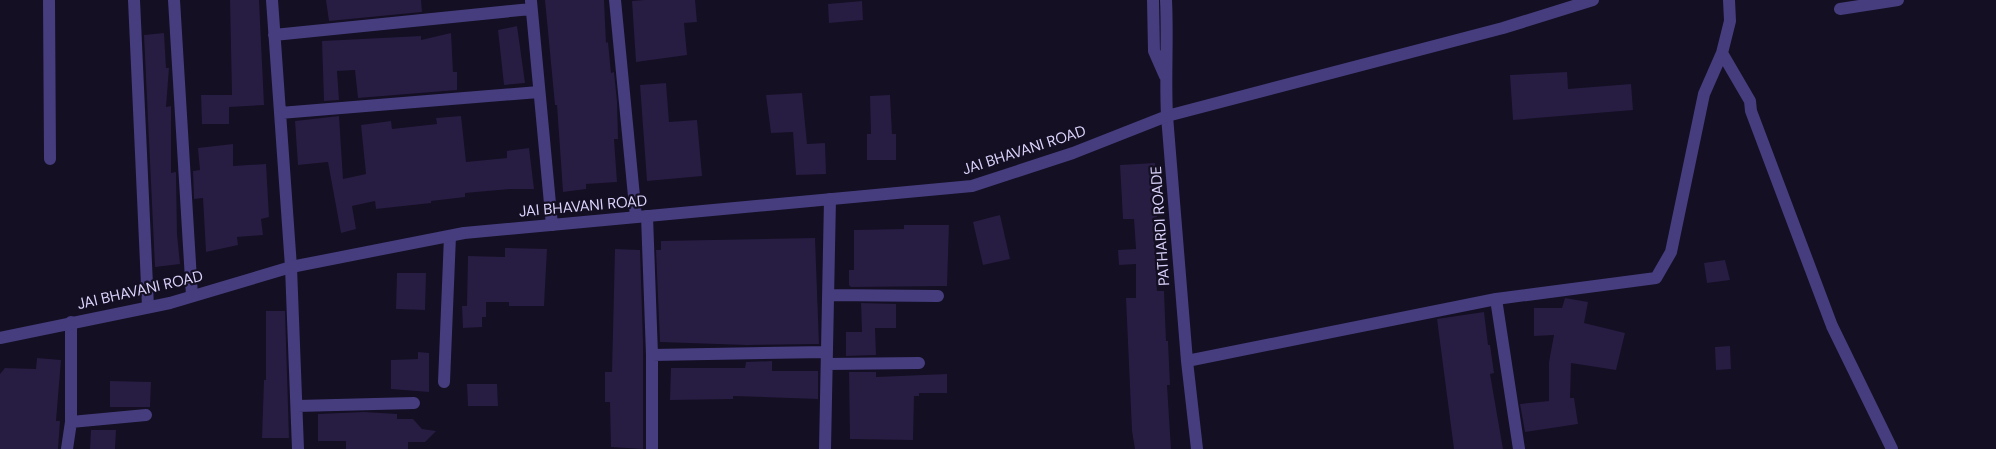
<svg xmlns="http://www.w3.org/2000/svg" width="1996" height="449" font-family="'DM Sans',sans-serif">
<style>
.building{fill:#271c42}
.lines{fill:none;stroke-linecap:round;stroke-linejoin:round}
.minor{stroke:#453d7e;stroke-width:12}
.tertiary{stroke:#453d7e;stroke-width:12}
.labels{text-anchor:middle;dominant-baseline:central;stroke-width:4.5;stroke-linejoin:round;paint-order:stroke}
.street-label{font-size:15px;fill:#dbd3fc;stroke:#140f22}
</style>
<rect width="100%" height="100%" fill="#140f22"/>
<path class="building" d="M230 0H259L264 105 229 107V124H202L201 95H232Z
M326 0H421L422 12 329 21Z
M545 0H604L606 43 608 42 611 73 614 72 617 101 618 139H614L617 182 586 184V189L563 192 557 105H555Z
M644 0H695L697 22 684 23 687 55 636 62 632 1Z
M862 1 863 20 829 23 828 4Z
M517 26 525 83 504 85 498 30Z
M164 33 166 68H169L166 107 171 106V173L176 172 177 234 180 264 155 267 144 35Z
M451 33 453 72H457V90L358 98 355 70 337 71 339 100 324 101 322 41 421 36V40Z
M1567 72 1568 89 1631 84 1633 110 1513 120 1510 75Z
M666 83 669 122 697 120 702 176 647 181 640 85Z
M802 93 807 144 825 143 826 174 796 175 793 132 771 133 766 95Z
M890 95 892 134H896V160H867V134H871L870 96Z
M339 116 343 179 366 174 361 125 391 121 392 129 437 124 436 118 461 116 466 162 507 158V151L529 148 534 189H511L465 193V197L431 201V203L376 209 375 201 352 206 356 229 341 233 328 162 298 165 295 121Z
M233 144V166L266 164 269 217 261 219 263 235 237 237 238 245 206 252 203 198 194 199 193 171 200 170 198 148Z
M1155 163 1157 217 1153 218 1157 291H1164L1166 341H1168L1170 385H1167L1171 449H1135L1132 431 1126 298H1136V264L1119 265 1118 250 1136 249 1134 219H1123L1120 165Z
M1000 215 1010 259 983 265 973 222Z
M904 225H949L947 286 851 287 849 285V270H854V230L904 229Z
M815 238 819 344 746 345 660 342 656 250H661V241Z
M505 248 547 249 544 306H509V302H486V317H482V327L463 328 462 306H467L468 256 505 257Z
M615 249 640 250 643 342V449L611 447 610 402H605V372H612Z
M1725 260 1730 280 1707 283 1704 263Z
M397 273H426L425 310 396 309Z
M1565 298 1588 302 1584 323 1625 333 1616 370 1571 363 1570 398H1574L1578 424 1525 432 1520 404 1549 401V362L1554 335 1534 336V308H1562Z
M861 303 896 304V328H875L876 355 846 356V332H862Z
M266 311H285L289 438H262L264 380H266Z
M1484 312 1488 345H1490L1494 373 1490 374 1503 449H1454L1437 319Z
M1730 346 1731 369 1716 370 1715 347Z
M418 352 429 353V392L391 389V360L418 359Z
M37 358 61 360 56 421H60L58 449H0V374L5 368 36 369Z
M772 361V371H818V399L733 396V399L670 400 671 368H745L746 362Z
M849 372H876V377L947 374V393H919V396H914L913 440 850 439Z
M110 381 151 382 150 407H110Z
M467 384H497L498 406H468Z
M364 412 397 414V419H413L422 429 436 431 425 442H408V449H346V441H318V414Z
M91 430H116L115 449H90Z"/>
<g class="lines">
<path class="minor" d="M49 0 50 159
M134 0 148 307
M174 0 192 296
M272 0 291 267 298 449
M615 0 636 217
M531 1 552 225
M1840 9 1898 0
M274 35 531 9
M1722 53 1750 101 1751 111 1832 326 1892 449
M280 113 539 92
M1167 116 1187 361 1197 449
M647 216 652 355 827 352
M828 295 938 296
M1496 299 1519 449
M1187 361 1496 299 1656 278 1671 252 1704 94 1722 53 1730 21 1729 0
M827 364 919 363
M444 382 450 236
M297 406 414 403
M71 422 146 415
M67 449 71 422V322
M652 449V355
M825 449 830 199"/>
<path class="tertiary" d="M1153 0 1154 51 1165 76
M1166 0C1168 39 1165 77 1167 116
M0 338 170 303 291 267 464 233 972 186 1073 153 1167 116 1503 28 1593 0"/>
</g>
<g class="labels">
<g class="street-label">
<text transform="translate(1024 150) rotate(-18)">JAI BHAVANI ROAD</text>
<text transform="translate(583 206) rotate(-5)">JAI BHAVANI ROAD</text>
<text transform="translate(1160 226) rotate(-94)">PATHARDI ROADE</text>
<text transform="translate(140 290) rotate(-13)">JAI BHAVANI ROAD</text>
</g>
</g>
</svg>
